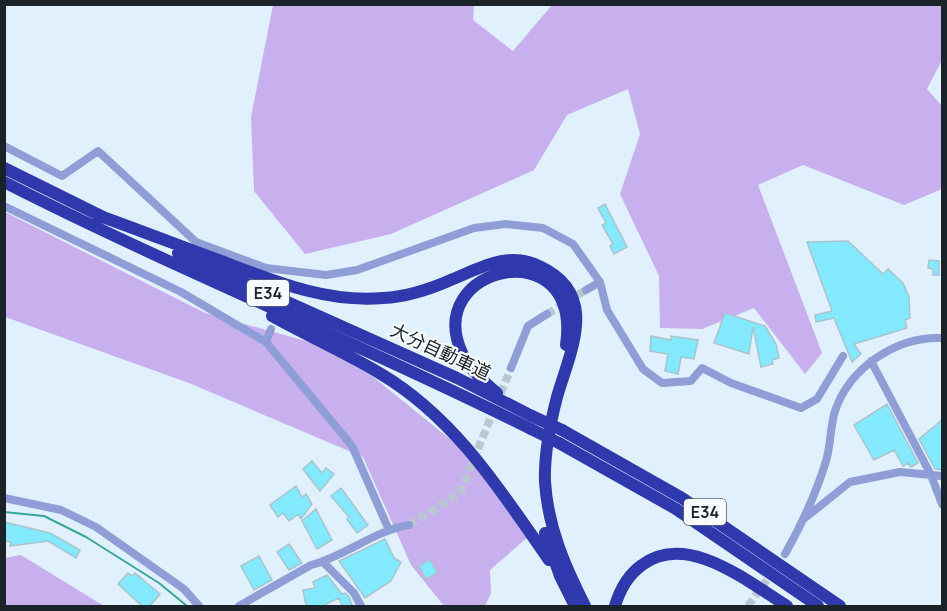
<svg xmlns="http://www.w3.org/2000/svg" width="947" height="611" font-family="Manrope,'Noto Sans JP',sans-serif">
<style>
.green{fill:#c7b0ed}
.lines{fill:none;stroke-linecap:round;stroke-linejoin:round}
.stream{stroke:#38a698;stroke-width:2}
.building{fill:#83e9ff;stroke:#aac4ca;stroke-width:1.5}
.minor-tunnel{stroke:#b9c7d2;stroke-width:8;stroke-dasharray:8 4;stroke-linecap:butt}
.minor{stroke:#8f9ed6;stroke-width:8}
.highway{stroke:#3038ae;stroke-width:12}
.highway-bridge{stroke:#3038ae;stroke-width:12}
.labels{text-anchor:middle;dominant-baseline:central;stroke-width:4.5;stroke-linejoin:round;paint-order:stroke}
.shield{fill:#f8fcff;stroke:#5d6368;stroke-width:1.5}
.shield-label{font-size:16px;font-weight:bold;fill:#1b2228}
.street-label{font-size:18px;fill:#1b2228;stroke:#f8fcff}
</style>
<rect width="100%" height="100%" fill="#e1f0fd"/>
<path class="green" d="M273 5H474L473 20 513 51 552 5H942V60L927 89 942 106V189L904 205 803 165 758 185 822 353 805 374 754 308 702 329 660 328 659 276 620 194 640 134 628 89 567 115 534 170 391 234 305 254 254 191 251 117Z
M5 212 205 313 313 343 372 376 461 448 528 537 490 570 491 593 485 606H444L411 565 363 457 189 383 5 317Z
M21 555 104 606H5V558Z"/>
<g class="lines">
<path class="stream" d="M4 512 44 516 86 537 159 583 187 606"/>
</g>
<path class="building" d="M605 204 627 247 614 254 610 246 613 244 602 225 606 223 598 208Z
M848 241 883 274 888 269 903 283 909 297 910 318 905 320 907 328 854 344 861 354 852 362 834 318 816 322 815 315 832 311 807 242Z
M929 260 939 261V275H933V269L928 268Z
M725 313 765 326 776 344 779 358 772 360 773 364 761 367 753 327 749 354 714 343Z
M651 336 671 340V336L698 340 694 359 681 357 678 374 665 371 668 354 650 351Z
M887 404 918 463 911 467 908 463 903 466 894 450 874 460 854 425Z
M942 420V470L935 469 919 439Z
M312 461 322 473 326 468 334 474 320 491 303 469Z
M296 486 302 497 306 494 312 504 301 519 298 514 289 521 283 513 278 517 270 505Z
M341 488 368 525 357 533 347 519 349 517 331 496Z
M316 509 332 540 317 549 302 521Z
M4 522 50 533 80 550 76 558 48 541 10 546 11 542 4 541Z
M385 539 394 558 401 562 391 581 365 598 339 561Z
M289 544 302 563 289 570 277 552Z
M259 556 272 580 254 590 241 566Z
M430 559 437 573 426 579 419 566Z
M128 573 132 576 135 573 160 594 150 606H142L118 584Z
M327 575 342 594 345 593 349 597 352 605 342 606 339 598 322 606H306L303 590 315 588 313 582Z"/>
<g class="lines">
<path class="minor-tunnel" d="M547 314 586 290
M409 525 460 493 511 368
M748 606 774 570"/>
<path class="minor" d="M4 146 62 176 98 151 196 242 266 268 326 275 357 270 474 228 506 224 543 228 573 244 600 282 607 310 643 369 662 383 691 381 702 368 731 383 801 408 817 399 843 356
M4 206 181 292 266 342 352 446 388 528
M586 290 600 282
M266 342 271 329
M871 361 931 475 942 504
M511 368 528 326 547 314
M4 498 61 510 96 527 184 589 199 606
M805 518 850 482 900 472 942 476
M785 554C802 524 816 494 826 461 831 445 830 427 835 411 850 367 897 336 942 338
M323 562 354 593 361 606
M239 606 311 565C346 556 373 531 409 525"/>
<path class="highway" d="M4 168 103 217
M4 182C177 270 357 342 531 429
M97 215C139 230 180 246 221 261 274 281 326 303 383 298 406 297 433 288 453 279 482 267 509 251 539 266 600 294 571 349 557 397 550 424 544 454 545 482 548 528 565 566 585 606
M178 253 457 378 532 416
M272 316C308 336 346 353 381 374 455 418 501 491 549 560
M497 393C484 382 471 371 463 355 419 265 583 229 566 345
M562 430 682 498 840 606
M559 443 676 509 818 606
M545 533 560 576 575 606
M615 606C620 589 628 575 642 565 687 531 748 582 787 606"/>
<path class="highway-bridge" d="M532 416 562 430
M531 429 559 443"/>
</g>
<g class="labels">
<g class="shield">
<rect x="247" y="280" width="42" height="26" rx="4.5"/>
<rect x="684" y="499" width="42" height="26" rx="4.5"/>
</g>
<g class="shield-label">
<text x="268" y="293">E34</text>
<text x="705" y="512">E34</text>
</g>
<g class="street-label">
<text transform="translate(441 351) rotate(25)">大分自動車道</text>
</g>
</g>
<rect width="947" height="611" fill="none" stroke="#1b2228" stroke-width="12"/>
</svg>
